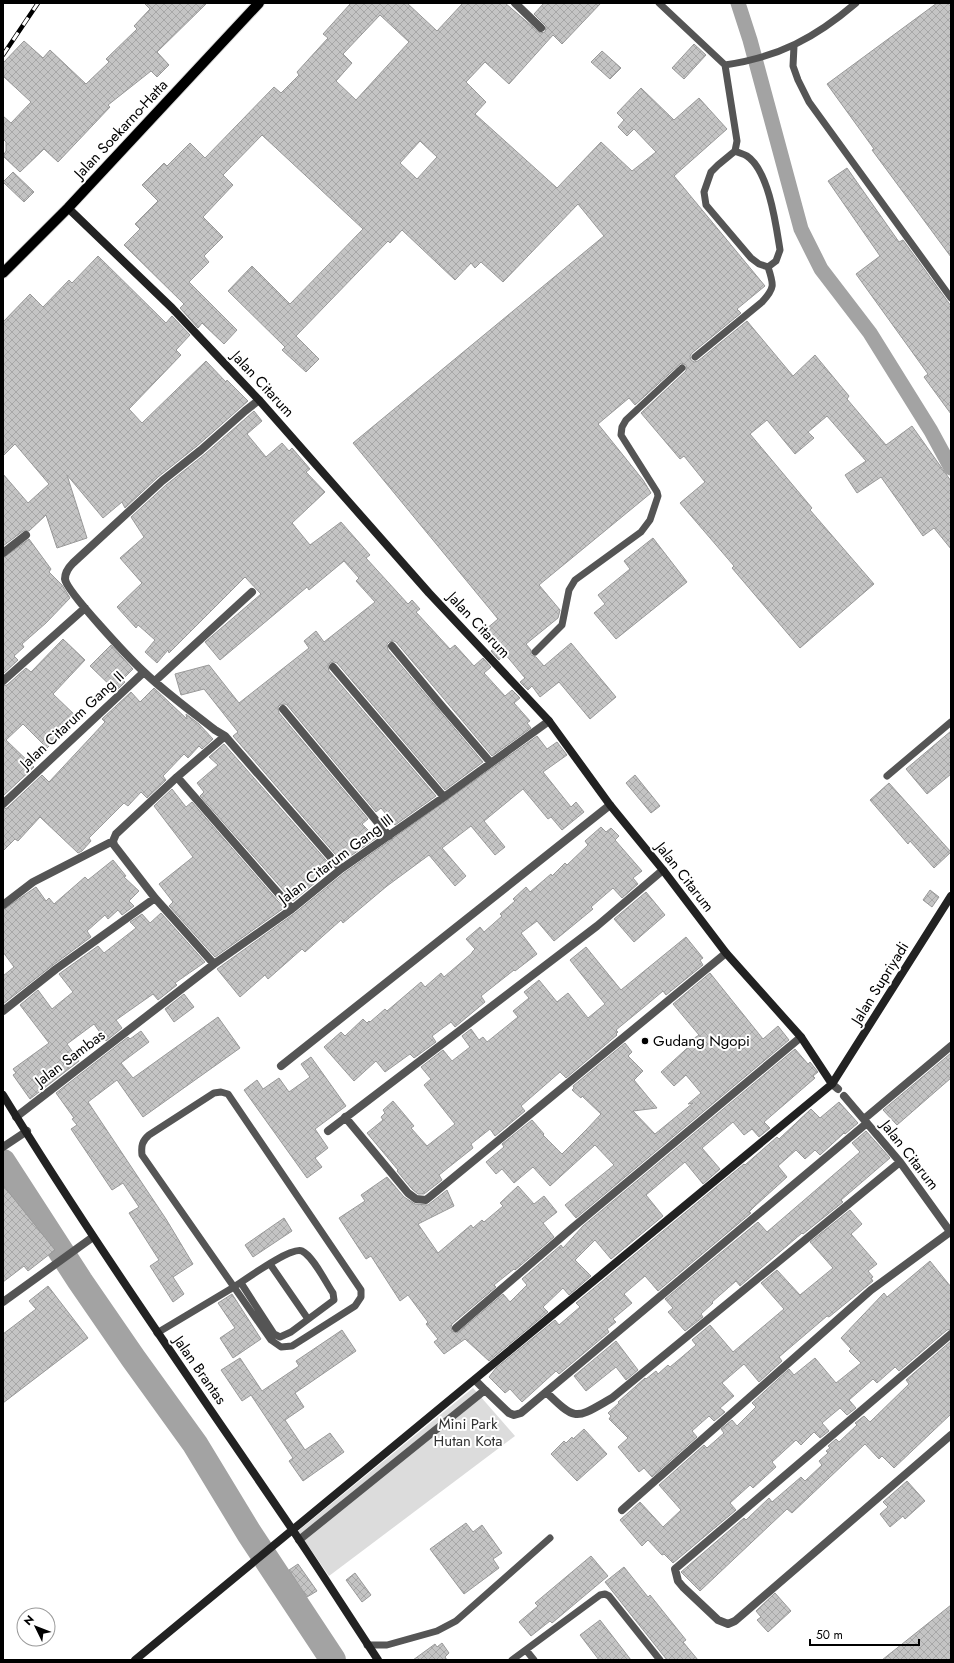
<svg xmlns="http://www.w3.org/2000/svg" width="954" height="1663" font-family="Jost,sans-serif">
<style>
.green{fill:#dcdcdc}
.lines{fill:none;stroke-linecap:round;stroke-linejoin:round}
.canal{stroke:#a3a3a3;stroke-width:15}
.river{stroke:#a3a3a3;stroke-width:26}
.building{fill:url(#building-cross-hatch);stroke:#999;fill-rule:evenodd}
.primary-casing{stroke:#dbdbdb;stroke-width:12}
.lane{stroke:#555;stroke-width:7}
.street{stroke:#555;stroke-width:8}
.secondary{stroke:#222;stroke-width:8}
.primary{stroke:#000;stroke-width:10}
.rail-casing{stroke:#000;stroke-width:4.5}
.rail{stroke:#fff;stroke-width:3;stroke-dasharray:9;stroke-linecap:butt}
.poi-dot{fill:#000;stroke:#fff;stroke-width:1.5}
.labels{text-anchor:middle;dominant-baseline:central;stroke-width:4;stroke-linejoin:round;paint-order:stroke}
.street-label{font-size:15px;fill:#000;stroke:#fff}
.poi-label{font-size:15px;fill:#000;stroke:#fff;text-anchor:start}
.park-label{font-size:15px;fill:#333;stroke:#fff}
</style>
<defs>
<pattern id="building-cross-hatch" width="8" height="8" patternUnits="userSpaceOnUse"><rect width="8" height="8" fill="#c4c4c4"/><path d="M0 0l8 8M0 8l8-8" fill="none" stroke="#a7a7a7"/></pattern>
</defs>
<rect width="100%" height="100%" fill="#fff"/>
<path class="green" d="M473 1388 515 1436 329 1576 298 1531Z"/>
<g class="lines">
<path class="canal" d="M738 3 750 40 801 229 821 269 870 333 931 431 951 468"/>
<path class="river" d="M3 1162 80 1281 133 1358 195 1444 249 1533 333 1660"/>
</g>
<path class="building" d="M144 3H207L157 52 169 65 157 77 151 71 108 105 110 107 58 162 44 149 20 172 3 156 6 151V142L3 139V116L11 123 31 102 3 76V63L24 41 43 58 50 50 86 84 109 62 106 59 137 29 134 26 150 9Z
M351 3H407L437 31 463 3H505L540 33 545 32 546 26 534 14 544 3H601L562 44 553 35 509 84 485 62 466 82 486 102 475 114 557 188 601 142 632 171 656 152 634 129 627 136 618 127 624 120 617 113 641 88 674 120 699 98 727 129 674 176 765 286 737 309 741 313 692 353 690 356 691 360 694 362 698 361 747 321 793 376 815 355 849 396 847 399 886 445 912 426 951 481V549L934 528 923 536 881 477 857 493 845 475 866 461 827 416 808 432 814 438 795 454 767 420 750 434 812 508 810 510 874 584 800 648 732 568 734 566 680 503 705 482 684 456 680 459 641 413 686 371V365L681 363 635 405 629 398 598 424 643 480 651 493 539 585 560 610 558 618 526 644 531 650V655L536 657 544 666 571 643 616 697 590 719 559 682 540 697 532 686 528 690 520 682 525 678 505 654 499 660 491 651 497 645 485 630 498 619 353 443 604 236 578 204 503 282 481 262 475 268 471 263 455 280 402 230 390 243 388 241 296 336 319 359 306 372 282 350 285 347 228 291 252 266 290 304 363 229 262 135 223 175 233 185 203 217 223 237 204 256 209 262 189 282 237 330 224 344 202 323 198 328 180 308 184 304 124 245 140 229 135 224 158 201 142 185 164 163 167 166 190 143 205 158 274 87 281 93 299 75 297 72 328 38 323 34ZM380 15 409 42 356 100 336 81 352 63 343 54ZM420 141 437 157 417 179 400 163Z
M937 3H951V257L872 150 874 149 827 84Z
M694 44 706 55 684 79 672 68Z
M602 51 621 68 610 79 591 62Z
M847 168 899 242 903 240 951 306V414L924 377 928 374 856 274 880 256 828 181Z
M13 172 34 192 24 202 3 182Z
M98 256 166 323 172 316 190 335 176 350 181 355 129 409 142 423 206 361 226 382 227 380 248 401 197 446 158 477 125 508 122 502 103 518 67 475 87 538 57 548 46 515 29 531H23L3 546V474L28 503 49 484 15 444 3 456V322L30 294 43 307 69 280 72 283Z
M254 411 262 421 247 434 266 457 282 443 289 451 292 448 310 469 306 472 325 492 292 523 310 545 341 522 370 555 366 558 408 604 412 600 420 609 416 612 450 649 455 645 474 666 483 658 491 667 484 673 505 696 512 690 520 698 514 703 530 721 527 723 531 728 492 756 396 642 394 641 389 642 387 644 388 650 483 762 445 790 337 663 334 662 330 663 328 666 329 671 436 796 395 825 381 808 376 812 287 705 285 704 280 705 278 707 279 713 368 819 362 824 376 838 342 862 233 736 238 732 204 689 181 695 175 674 209 665 239 703 309 648 304 641 316 631 324 642 375 602 356 581 359 578 344 561 309 590 307 587 220 660 205 642 261 594 245 577 169 653 168 650 157 663 145 652 155 640 138 625 136 628 117 607 142 583 120 558 144 537 131 517 166 485 205 454Z
M653 538 687 582 616 639 594 613 605 604 598 595 630 569 624 561Z
M29 539 51 569 49 572 62 585 70 598 46 623 22 644 24 647 14 656 18 660 3 674V558Z
M63 639 85 660 53 694 78 718 47 748 23 724 6 740 34 767 3 796V686L7 685 26 668 31 672Z
M111 645 133 669 122 680 125 682 116 691 90 666Z
M154 688 187 719 186 714 199 724 213 739 202 749 199 746 188 758 184 754 163 776 166 780 147 798 141 792 128 806 124 803 89 838 91 841 82 851 78 853 40 817 18 841 15 839 3 851V809L7 808 42 775 49 782 105 722 102 719 131 692 140 702Z
M951 731V774L927 794 906 769Z
M537 736 547 749 557 742 567 755 543 772 571 807 576 802 584 812 562 830 551 817 548 819 523 789 484 821 505 847 495 855 471 826 442 848 466 876 455 886 429 855 387 886 343 923 341 920 305 952 302 949 268 979 265 975 240 997 217 969 295 913 344 873Z
M224 744 333 868 293 901 200 796 204 792 197 783 218 765 209 757Z
M635 775 660 806 651 813 626 783Z
M889 783 951 852 934 868 910 841 908 844 870 800Z
M172 789 186 807 192 802 284 908 215 957 169 906 173 902 159 884 193 857 154 806Z
M601 827 606 832 611 828 619 836 615 840 642 871 633 878 638 884 622 898 613 888 591 907 593 909 554 941 537 921 521 933 537 954 515 971 514 970 481 996 485 1002 455 1027 451 1022 432 1036 436 1042 414 1058 410 1054 385 1072 376 1061 354 1081 324 1047 341 1032 345 1036 363 1019 367 1023 369 1021 370 1022 385 1009 387 1011 421 982 425 987 441 973 444 977 472 953V952L475 949 466 939 480 927 484 932 502 916 500 914 515 901 513 899 526 887 530 892 551 874 552 876 565 863 567 865 588 845 585 841Z
M113 860 126 876 124 877 139 891 129 901 134 906 122 915 118 910 108 919 105 915 87 931 91 937 53 965 3 1004V976L14 967 3 952V910L36 887 46 901 49 898 54 904 85 877 88 880Z
M930 890 939 897 932 907 923 900Z
M646 892 665 915 634 942 614 919Z
M161 913 205 962 175 983 177 985 158 1000 153 994 116 1020 122 1028 106 1041 94 1024 67 1044 79 1061 30 1099 13 1075 16 1073 13 1069 49 1043 20 1005 38 990 52 1009 73 992 59 974 98 946 104 953 136 928 130 922 142 914 150 923Z
M686 937 703 958 700 960 703 965 666 995 663 991 644 1007 616 1030 618 1032 616 1034 617 1035 566 1078 560 1072 521 1106 525 1111 495 1136 490 1129 471 1144 473 1148 439 1175 442 1180 424 1194H418L412 1189 397 1171 398 1170 367 1133 383 1120 381 1117 385 1113 383 1110 393 1101 414 1126 411 1128 427 1146 455 1124 424 1085 431 1079 421 1067 443 1050 452 1061 470 1047 462 1036 471 1029 479 1040 483 1037 487 1042 518 1017 513 1011 529 998 524 992 539 980 557 1002 568 993 588 1018 605 1004 570 960 586 947 621 990Z
M710 973 763 1039 778 1026 789 1040 576 1218 565 1205 614 1165 595 1145 550 1186 533 1167 514 1183 502 1169 496 1174 486 1162 504 1147 502 1144 532 1120 544 1134 543 1135 562 1154 587 1129 601 1114 582 1096 581 1098 572 1090 574 1088 573 1086 625 1043 632 1052 628 1056 643 1071 634 1080 657 1108 633 1111 655 1134 693 1103 688 1104 701 1093 686 1075 674 1086 661 1072 695 1041 693 1039 699 1035 673 1004Z
M184 994 194 1007 174 1022 165 1009Z
M218 1017 240 1048 143 1117 117 1080 88 1102 166 1219 193 1264 173 1277 184 1294 173 1302 150 1266 159 1260 129 1213 139 1207 123 1183 112 1190 71 1129 77 1125 72 1119 74 1118 56 1093 128 1037 130 1039 141 1031 149 1042 121 1063 133 1078Z
M795 1049 808 1064 810 1062 818 1072 813 1076 815 1078 764 1122 770 1128 759 1137 752 1129 744 1135 733 1122 702 1148 720 1169 703 1184 685 1162 646 1195 663 1216 611 1259 595 1240 575 1260 591 1276 569 1295 563 1288 543 1307 548 1312 489 1361 465 1339 444 1354 434 1342 438 1339 426 1324 428 1322 408 1295 400 1301 371 1256 366 1259 339 1218 365 1201 361 1195 387 1177 404 1197 415 1204 428 1205 447 1190 454 1206 418 1224 438 1253 471 1225 473 1228 482 1220 484 1222 503 1206 500 1203 518 1186 534 1204 544 1196 557 1212 543 1223 554 1237 515 1270 514 1269 494 1285 496 1287 452 1324 451 1327 452 1331 457 1333 503 1294 510 1302 527 1285 522 1279 561 1245 563 1248 583 1226Z
M951 1053V1078L897 1125 883 1110Z
M311 1057 346 1106 315 1129 328 1148 315 1158 322 1167 307 1178 244 1090 257 1080 263 1089 279 1078 289 1092 310 1077 301 1064Z
M839 1102 858 1123 845 1134 844 1133 820 1155 815 1150 805 1159 796 1150 778 1166 787 1177 755 1206 749 1212 751 1213 658 1291 645 1276 624 1294 632 1303 613 1319 616 1322 607 1329 609 1332 559 1374 556 1371 522 1402 510 1389 505 1393 489 1377 496 1368 555 1320 559 1325 580 1307 576 1303 744 1164 745 1165 777 1137 779 1139 811 1109 820 1118Z
M866 1131 890 1158 841 1200 843 1202 803 1234 802 1233 740 1286 736 1281 712 1302 713 1303 701 1314 703 1317 685 1331 668 1312 673 1308 665 1299 758 1222 767 1232 860 1152 852 1143Z
M3 1185 55 1250 28 1271 24 1266 3 1282Z
M850 1210 862 1224 851 1234 877 1264 868 1271 873 1277 871 1278 873 1281 829 1317 827 1316 779 1357 782 1361 759 1382 744 1364 722 1383 734 1396 720 1408 725 1412 714 1421 709 1416 692 1431 697 1437 652 1477 644 1468 639 1472 618 1447 628 1438 609 1419 611 1416 608 1413 619 1403 618 1402 645 1378 646 1379 656 1371 658 1374 668 1365 670 1367 682 1357 696 1345 692 1340 710 1325 733 1352 784 1309 761 1283 777 1270 800 1295 833 1268 810 1242Z
M284 1218 292 1231 253 1257 245 1245Z
M930 1261 951 1287V1329L947 1330 899 1371 895 1367 877 1383 873 1379 849 1400 856 1408 847 1415 840 1408 822 1423 829 1431 820 1438 814 1432 801 1445 796 1440 772 1462 776 1467 753 1488 750 1485 730 1503 736 1510 673 1563 664 1554 662 1555 648 1540 642 1546 620 1520 640 1502 663 1527 681 1510 659 1485 704 1445 707 1448 724 1433 721 1429 732 1420 737 1426 756 1407 752 1403 789 1369 794 1375 815 1358 836 1383 861 1363 849 1351 851 1349 841 1338 884 1293 887 1297Z
M48 1286 88 1338 3 1403V1334L36 1309 29 1301Z
M232 1294 261 1339 233 1358 220 1338 235 1328 218 1303Z
M342 1330 356 1351 295 1393 304 1407 285 1420 305 1450 330 1433 344 1452 303 1481 289 1461 293 1458 251 1395 242 1401 221 1370 240 1358 262 1391 299 1366 296 1361Z
M616 1341 638 1370 626 1380 616 1367 586 1391 574 1376Z
M951 1341V1414L894 1468 882 1456 879 1459 865 1444 792 1513 787 1509 700 1591 681 1572 744 1518 746 1520 769 1498 772 1502 801 1477 805 1481 822 1465 819 1461 828 1453 826 1451 830 1448 828 1446 836 1439 839 1442 857 1425 855 1423 864 1416 870 1422 909 1384 906 1380Z
M584 1429 607 1454 577 1481 551 1454 564 1441 566 1443 572 1437 573 1439Z
M907 1481 925 1501 905 1519 903 1516 890 1527 880 1514 888 1507 883 1502Z
M466 1523 473 1532 482 1525 502 1553 493 1559 499 1568 464 1594 430 1549Z
M591 1556 608 1576 552 1623 550 1621 531 1636 519 1622 538 1606 535 1603Z
M298 1564 317 1591 307 1597 289 1570Z
M624 1567 648 1597 650 1595 686 1640 683 1642 698 1660H667L605 1582Z
M355 1573 371 1595 362 1602 346 1580Z
M775 1593 791 1611 768 1632 757 1620 761 1617 756 1611Z
M951 1605V1660H882Z
M600 1620 631 1660H599L580 1635Z
M442 1643 449 1653 445 1657 447 1660H413L435 1644 437 1647Z"/>
<g class="lines">
<g class="primary-casing">
<path id="primary" d="M3 273 68 208 259 3"/>
</g>
<path class="lane" d="M659 3 725 65C779 57 815 38 856 3
M794 46 793 66 798 80 809 102 951 298
M725 65 737 141 735 151 718 165 711 172 704 192 706 205 751 258 759 264 768 267
M735 151C739 153 744 154 747 156 769 171 776 225 780 250L776 261 768 267
M695 357 762 302C775 288 774 285 768 267
M535 652 562 625 569 590 575 580 641 532 650 520 658 496 657 492 621 435 622 427 626 420 682 368
M887 776 951 722
M270 1264 308 1319
M157 1333 234 1287 271 1340 281 1347 292 1346 355 1306 361 1297V1290L228 1094 221 1092 214 1093 149 1135C142 1141 141 1146 142 1155L234 1287C245 1280 291 1246 302 1251 313 1256 326 1283 333 1293L334 1300 291 1332 280 1337 274 1334 241 1283
M367 1645H387L437 1631 456 1621 550 1538
M526 1650 534 1660
M512 1660 600 1595 605 1594 609 1596 660 1660"/>
<path class="street" d="M515 3 541 28
M3 553 26 535
M392 646 441 705 491 763
M333 667 444 797
M3 681 85 608
M155 681 252 592
M283 709 389 836
M225 736 341 869
M177 777 292 909
M3 804 144 672
M3 905 33 882 113 841
M214 964 155 898 114 845 113 841 116 834 177 777 225 736 215 730C191 711 166 693 144 672 131 660 66 591 65 579 65 572 69 567 73 563L162 481 201 450 245 411 259 400
M3 1011 56 969 155 898
M281 1066 610 805
M832 1084 838 1089
M844 1096 900 1162 951 1233
M16 1117 214 964 292 909 341 869 444 797 549 721
M345 1117 408 1193 416 1199 426 1200 726 953
M864 1119 951 1046
M328 1131 597 926 663 870
M3 1147 27 1131
M3 1302 93 1237
M456 1328 571 1229 801 1037
M951 1334 675 1569 678 1581 683 1587 718 1620 728 1624 735 1621 951 1435
M485 1390 509 1413 514 1415 521 1413 867 1123
M546 1392C577 1422 575 1419 612 1398L900 1162
M622 1510 871 1290 950 1232
M299 1540 485 1390 475 1380"/>
<path class="secondary" d="M68 208 172 308 259 400 429 593 549 721 610 805 663 870 726 953 801 1037 832 1084
M3 1095C94 1243 194 1385 292 1529 321 1572 349 1616 378 1660
M135 1660 832 1084 951 896"/>
<use href="#primary" class="primary"/>
<g class="rail-casing">
<path id="rail" d="M3 55 38 3"/>
</g>
<use href="#rail" class="rail"/>
</g>
<circle class="poi-dot" cx="645" cy="1041" r="4"/>
<g class="labels">
<g class="street-label">
<text transform="translate(121 129) rotate(-47)">Jalan Soekarno-Hatta</text>
<text transform="translate(263 384) rotate(47)">Jalan Citarum</text>
<text transform="translate(479 625) rotate(47)">Jalan Citarum</text>
<text transform="translate(72 720) rotate(-43)">Jalan Citarum Gang II</text>
<text transform="translate(336 859) rotate(-37)">Jalan Citarum Gang III</text>
<text transform="translate(685 877) rotate(52)">Jalan Citarum</text>
<text transform="translate(880 983) rotate(-58)">Jalan Supriyadi</text>
<text transform="translate(70 1058) rotate(-37)">Jalan Sambas</text>
<text transform="translate(910 1155) rotate(52)">Jalan Citarum</text>
<text transform="translate(200 1370) rotate(55)">Jalan Brantas</text>
</g>
<g class="poi-label">
<text x="653" y="1041">Gudang Ngopi</text>
</g>
<g class="park-label">
<text x="468" y="1424">Mini Park<tspan x="468" dy="17">Hutan Kota</tspan></text>
</g>
</g>
<rect width="954" height="1663" fill="none" stroke="#000000" stroke-width="8"/>
<g transform="translate(36 1627) rotate(313)"><circle r="19" fill="#ffffff" stroke="#999999"/>
<path d="M0-3L7 15L0 10L-7 15Z" fill="#000000"/>
<text y="-6" font-size="11" font-weight="bold" text-anchor="middle" fill="#000000">N</text>
</g>
<path d="M810 1639v6h109v-6" fill="none" stroke="#000000" stroke-width="2"/>
<text x="816" y="1639" font-size="12" fill="#000000" stroke="#ffffff" stroke-width="3" paint-order="stroke">50 m</text>
</svg>
